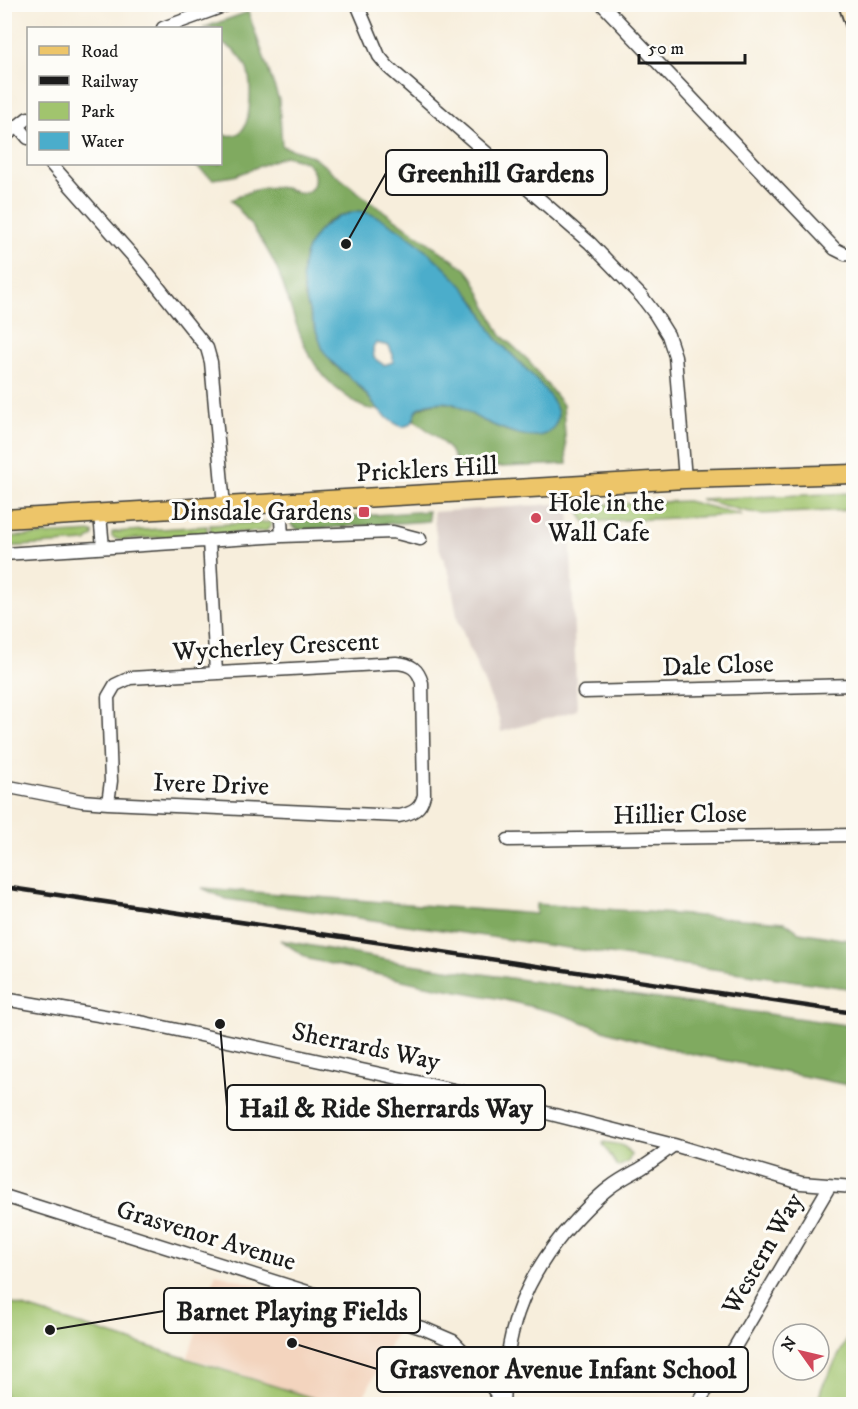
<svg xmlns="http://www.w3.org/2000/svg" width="858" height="1409" font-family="'IM FELL DW Pica',serif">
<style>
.built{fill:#f3d4be}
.industrial{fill:#cfc0ba}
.green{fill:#a1c46e;stroke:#5e7045;stroke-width:1.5}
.forest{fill:#80aa61;stroke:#4e633e;stroke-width:1.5}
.water{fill:#4badcb;stroke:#346474;stroke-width:1.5;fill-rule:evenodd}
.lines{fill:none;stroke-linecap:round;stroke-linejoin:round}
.street-casing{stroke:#3d3c39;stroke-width:15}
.secondary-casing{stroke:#3d3c39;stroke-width:20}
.primary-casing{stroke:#3d3c39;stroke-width:21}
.street{stroke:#fff;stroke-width:12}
.secondary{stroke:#f8e8c3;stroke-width:16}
.primary{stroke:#edc569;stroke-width:18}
.rail{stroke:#1c1c1c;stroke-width:4.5}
.poi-dot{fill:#d1495b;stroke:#fdfcf7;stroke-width:2}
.labels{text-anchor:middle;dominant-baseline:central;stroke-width:6;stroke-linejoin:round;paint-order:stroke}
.street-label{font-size:26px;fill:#1c1c1c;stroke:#fdfcf7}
.poi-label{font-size:26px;fill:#1c1c1c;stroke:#fdfcf7;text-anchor:start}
.leader{fill:none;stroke:#1c1c1c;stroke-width:2}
.callout-dot{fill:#1c1c1c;stroke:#fdfcf7;stroke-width:2}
.callout{fill:#fdfcf7;stroke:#1c1c1c;stroke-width:2}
.callout-label{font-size:27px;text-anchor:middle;font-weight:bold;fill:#1c1c1c}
</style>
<rect width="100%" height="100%" fill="#fdfcf7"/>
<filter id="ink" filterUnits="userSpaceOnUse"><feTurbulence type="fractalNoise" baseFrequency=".0167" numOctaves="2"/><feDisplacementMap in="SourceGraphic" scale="12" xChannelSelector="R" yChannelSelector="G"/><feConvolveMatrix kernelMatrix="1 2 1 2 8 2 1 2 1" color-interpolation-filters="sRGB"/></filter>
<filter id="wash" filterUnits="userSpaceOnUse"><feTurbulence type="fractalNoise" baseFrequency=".008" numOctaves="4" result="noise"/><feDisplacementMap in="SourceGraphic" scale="24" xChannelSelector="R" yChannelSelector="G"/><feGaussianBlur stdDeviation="1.35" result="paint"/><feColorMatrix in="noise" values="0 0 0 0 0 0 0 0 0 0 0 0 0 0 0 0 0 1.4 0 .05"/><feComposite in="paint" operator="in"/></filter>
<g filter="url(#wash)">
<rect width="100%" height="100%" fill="#f7eedc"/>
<path class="built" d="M216 1273 398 1329 360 1404H333L188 1357Z"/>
<path class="industrial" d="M569 503 577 710 501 732 499 718 458 621 450 576 437 542 433 512Z"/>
<path class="green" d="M853 493V510L761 514 740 510 700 499Z
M687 501 742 515 585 522 579 513 580 508 586 505Z
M271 522V526L266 531 211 534 210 525Z
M207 526V534L119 540 112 537V532Z
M93 532V536L86 542 5 547V537Z
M604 1142 621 1145 626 1148 631 1155 628 1162 618 1167 603 1144Z
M4 1301 332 1404H5Z
M853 1328V1404H817L822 1387Z"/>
<path class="forest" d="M248 12 279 100 282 146 312 156 368 200 466 269 473 278 500 334 528 360 563 405 567 464 460 469 450 450 437 437 414 420 416 411C424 405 438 401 448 403 459 404 471 415 482 420 499 428 538 445 553 429L556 408 540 385 493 335 479 306 470 295 432 256 359 211 343 215 327 222 317 233 304 295 323 350 333 364 357 384 379 410C362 409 359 405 346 396 299 363 297 317 277 269 266 244 248 220 231 200 247 191 266 185 285 188 291 190 298 193 303 193 318 191 317 170 307 163 301 159 292 158 285 156L234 176 213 179 193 164H220L221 134C227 135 233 137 239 133 252 125 252 82 247 69 243 58 232 46 221 44L220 28H203Z
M428 511 429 521 299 530 291 525V521Z
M202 888 536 914V904L785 922 799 932 853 941V989L226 899Z
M280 940 404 963 853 1026V1086L678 1051 609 1032 561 1014 501 999 420 984 309 959Z"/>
<path class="water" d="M359 211C394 216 459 276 478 306 485 316 488 328 496 338 510 355 557 394 558 415 558 419 556 424 553 428 540 447 499 428 482 420 471 415 461 405 450 403 442 401 425 403 419 408 414 413 415 419 411 424L403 427C382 420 373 400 359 386 347 373 332 366 323 350 311 313 289 275 313 239 324 222 339 215 359 211ZM376 343 389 346 393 355V362L384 365 374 358 373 348Z"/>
</g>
<g filter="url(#ink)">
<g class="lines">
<g class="street-casing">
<path id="street" d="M357 4 379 56 388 67 590 243 642 297 655 314 668 335 675 356 685 479
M602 4 835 249 845 254 854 255
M163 28 229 4
M18 126 28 138
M4 137 28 118
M51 164 139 263 207 348 211 362 224 506
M280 504 282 536
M100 515 103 547
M209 540 216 673
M4 554 282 536 393 532 420 539
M584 692 854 685
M4 786 82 801 108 803 399 816C413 813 421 809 424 795L422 683C418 669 411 664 396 663L130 678 115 685 108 697 111 781 108 803
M508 840 854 835
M4 999 145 1023 463 1092 674 1145 801 1183 854 1187
M4 1196 425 1329 453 1341 473 1361 504 1404
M503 1404C506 1335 519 1288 563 1234 577 1218 592 1201 609 1188 619 1180 629 1175 640 1169 652 1162 663 1153 674 1145
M697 1404 732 1352 829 1187"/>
</g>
<g class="secondary-casing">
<path id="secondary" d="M847 4 854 24"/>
</g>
<g class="primary-casing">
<path id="primary" d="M4 519 685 479 854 474"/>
</g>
<use href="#street" class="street"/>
<use href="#secondary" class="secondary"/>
<use href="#primary" class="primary"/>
<path class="rail" d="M4 887 854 1013"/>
</g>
</g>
<g class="poi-dot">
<rect x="358" y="506" width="12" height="12" rx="3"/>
<circle cx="536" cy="518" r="6"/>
</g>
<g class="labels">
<g class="street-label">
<text transform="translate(427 470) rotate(-3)">Pricklers Hill</text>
<text transform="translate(276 647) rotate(-3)">Wycherley Crescent</text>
<text transform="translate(718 666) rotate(-2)">Dale Close</text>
<text transform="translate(211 785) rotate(2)">Ivere Drive</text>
<text transform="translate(680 815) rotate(-1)">Hillier Close</text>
<text transform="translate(366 1047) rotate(12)">Sherrards Way</text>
<text transform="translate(206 1236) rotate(17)">Grasvenor Avenue</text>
<text transform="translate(763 1254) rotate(-60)">Western Way</text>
</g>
<g class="poi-label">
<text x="548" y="503">Hole in the<tspan x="548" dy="30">Wall Cafe</tspan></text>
<text x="352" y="512" text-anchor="end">Dinsdale Gardens</text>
</g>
</g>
<path class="leader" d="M346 244L386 173M220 1024L227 1107M50 1330L164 1311M292 1343L377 1369"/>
<g class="callout-dot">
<circle cx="346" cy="244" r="6"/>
<circle cx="220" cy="1024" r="6"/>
<circle cx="50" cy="1330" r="6"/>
<circle cx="292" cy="1343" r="6"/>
</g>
<g class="callout">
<rect x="386" y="150" width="221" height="45" rx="6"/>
<rect x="227" y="1085" width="318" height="45" rx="6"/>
<rect x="164" y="1288" width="256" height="45" rx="6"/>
<rect x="377" y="1347" width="371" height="45" rx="6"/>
</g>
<g class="callout-label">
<text x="496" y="182">Greenhill Gardens</text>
<text x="386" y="1117">Hail &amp; Ride Sherrards Way</text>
<text x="292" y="1320">Barnet Playing Fields</text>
<text x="563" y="1378">Grasvenor Avenue Infant School</text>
</g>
<rect width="858" height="1409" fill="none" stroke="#fdfcf7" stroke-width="24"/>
<rect x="27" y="27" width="195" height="138" fill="#fdfcf7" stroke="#a3a29f" stroke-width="1.5"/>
<rect x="39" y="46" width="30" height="9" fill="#edc569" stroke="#a3a29f" stroke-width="1.5"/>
<text x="81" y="57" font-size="18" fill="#1c1c1c">Road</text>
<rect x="39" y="76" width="30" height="9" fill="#1c1c1c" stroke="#a3a29f" stroke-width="1.5"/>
<text x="81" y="87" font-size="18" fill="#1c1c1c">Railway</text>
<rect x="39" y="102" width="30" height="18" fill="#a1c46e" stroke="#a3a29f" stroke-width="1.5"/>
<text x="81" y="117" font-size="18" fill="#1c1c1c">Park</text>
<rect x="39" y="132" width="30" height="18" fill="#4badcb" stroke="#a3a29f" stroke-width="1.5"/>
<text x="81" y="147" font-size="18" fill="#1c1c1c">Water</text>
<g transform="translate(801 1352) rotate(304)"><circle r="28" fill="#fdfcf7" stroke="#a3a29f" stroke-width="1.5"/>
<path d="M0-4.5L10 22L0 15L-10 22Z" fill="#d1495b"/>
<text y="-9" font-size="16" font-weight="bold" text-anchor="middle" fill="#1c1c1c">N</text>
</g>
<path d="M639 54v9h106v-9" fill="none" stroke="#1c1c1c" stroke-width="3"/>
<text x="648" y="54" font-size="18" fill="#1c1c1c" stroke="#fdfcf7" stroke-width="4.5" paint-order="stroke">50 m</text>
</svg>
